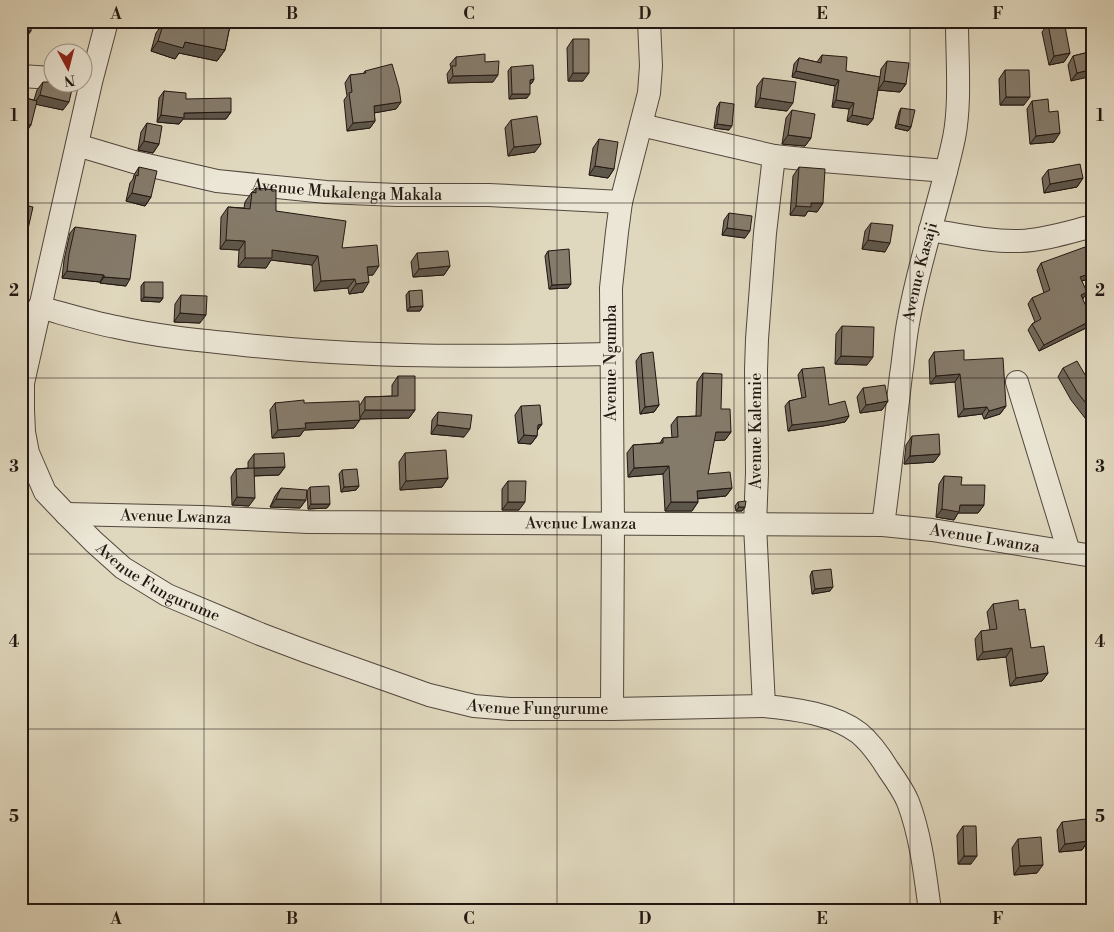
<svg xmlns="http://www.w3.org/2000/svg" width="1114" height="932" font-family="'Libre Bodoni',serif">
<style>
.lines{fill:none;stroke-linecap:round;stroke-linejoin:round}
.minor-casing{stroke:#52473d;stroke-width:24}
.minor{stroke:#ebe6d5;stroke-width:22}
.wall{fill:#726a5c;stroke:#221712}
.shaded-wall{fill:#5d564b;stroke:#221712}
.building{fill:#857b6b;stroke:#221712}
.grid{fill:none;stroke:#221712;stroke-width:1;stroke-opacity:0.55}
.labels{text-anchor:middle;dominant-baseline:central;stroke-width:4;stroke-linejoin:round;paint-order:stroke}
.street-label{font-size:16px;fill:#221712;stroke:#ebe6d5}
.neatline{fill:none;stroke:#221712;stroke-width:2}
.grid-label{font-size:16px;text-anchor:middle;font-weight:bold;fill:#221712}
</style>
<rect width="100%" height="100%" fill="#e0d8be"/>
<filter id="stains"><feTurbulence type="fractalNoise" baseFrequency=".004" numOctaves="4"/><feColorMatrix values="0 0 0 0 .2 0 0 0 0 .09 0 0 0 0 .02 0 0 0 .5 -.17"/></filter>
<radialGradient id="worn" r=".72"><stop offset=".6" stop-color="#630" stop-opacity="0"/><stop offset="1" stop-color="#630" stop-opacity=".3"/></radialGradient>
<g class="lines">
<g class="minor-casing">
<g id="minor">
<path id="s1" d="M107 21 91 82 23 383V410L24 432 28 453 45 492 66 514 94 542 123 568 167 595 260 634 305 651 429 695 474 706 510 709H612L764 706C796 709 834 714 859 733 871 743 880 756 888 769 895 779 903 790 908 802 921 836 925 874 930 911"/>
<path d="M21 76 52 78"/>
<path d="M641 125 774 156 823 161 946 171"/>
<path id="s2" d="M77 145 134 162 217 181 326 192 397 195H489L621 202"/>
<path d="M930 230C960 235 990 242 1020 241 1045 240 1069 232 1093 226"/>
<path d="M39 307C65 314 90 322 116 327 156 336 196 340 236 344 361 358 486 357 611 354"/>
<path d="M1017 382 1069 552"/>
<path id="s3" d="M66 514 201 517 308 522 883 525 932 530 1093 556"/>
<path id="s4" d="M883 525C890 475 895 425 901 375 904 356 905 337 909 318 920 257 941 199 954 138 961 103 957 58 957 21"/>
<path d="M764 706 755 525 757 473 756 370 757 339 765 233 774 156"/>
<path d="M612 709 613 524 611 288 617 232 621 202 649 93 651 66 649 21"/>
</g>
</g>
<use href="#minor" class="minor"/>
</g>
<path class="wall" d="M168 21H231L225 50 217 61 179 53 175 59 151 51 156 33 164 22 167 23Z
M1093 23V35L1090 27Z
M1048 24 1070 53 1064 62 1049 65 1042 32Z
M573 39 583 81H568L567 48Z
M1093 51 1071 81 1068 65 1073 56Z
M822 55 846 71 880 77 881 69 887 61 906 84 900 92 878 90 873 119 868 125 847 121 849 109 832 107 835 86 792 77 794 64 799 58 817 62Z
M456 57 485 62 493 82 448 83 447 74 451 68 450 64Z
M511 67 534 79 532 83 530 84 527 98 509 99 508 71Z
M1005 70 1024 105H1000L999 79Z
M365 71 401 102 396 109 374 113 375 121 370 128 347 131 344 100 347 96 345 83 350 75 363 74Z
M763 78 787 111 755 107 757 86Z
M43 82 63 110 36 104 25 134 21 133V97L34 100 37 90Z
M164 91 186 99 231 112 226 119H183L179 124 157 122 159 98Z
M1032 101 1049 112 1054 142 1030 144 1027 109Z
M720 102 729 130 714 128 717 107Z
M901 108 911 127 908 131 895 128 899 112Z
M792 110 811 138 805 146 782 144 786 118Z
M511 120 535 152 508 156 505 128Z
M147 123 159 144 153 153 138 150 141 132Z
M599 139 614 169 608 178 589 175 593 148Z
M139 167 151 197 145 206 126 201 130 183 133 179 134 175Z
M799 167 823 203 817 212 808 211 805 216 790 215 793 176Z
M1048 170 1083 178 1077 187 1044 193 1042 178Z
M256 188 276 211 342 248 373 275H368L363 292 349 294 348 288 314 291 312 265 271 260 266 268 238 267 239 250 220 249 221 217 228 207 244 208 245 202 252 192H253Z
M729 213 745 238 722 235 724 220Z
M871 223 885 252 862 249 865 231Z
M75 227 126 286 100 283V282L62 278 64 260 70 233Z
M548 251 568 288 549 289 545 256Z
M417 253 450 266 444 275 413 277 411 262Z
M1041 263 1092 266 1088 271 1085 280 1082 281V299L1092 320 1088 327 1039 351 1028 330 1032 324 1035 322 1028 304 1032 298 1044 293 1037 270Z
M144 282 163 298 160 302 141 301V286Z
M409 291 423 306 420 311H407L406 295Z
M181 295 200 323 174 322 175 304Z
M842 326 867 365 835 364 836 334Z
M934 352 964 360 1006 406 1000 414 984 419 982 414 958 417 955 382 930 384 929 360Z
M641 354 659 405 654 412 640 414 636 361Z
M1063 368 1091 385 1093 384V426L1092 427 1071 400 1058 377Z
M802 369 829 405 849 416 845 422 823 426 788 431 785 406 789 401 802 398 798 375Z
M703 373 731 432 725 440H714L708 474 732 488 726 496 697 499 698 502 692 511H665L663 474 628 477 627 453 633 445 660 443 663 438H672L671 425 677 417 696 416 697 382Z
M398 376 415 410 409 418 360 419 354 428 304 430 300 436 272 438 270 410 275 403 360 405 365 397 392 396V385Z
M863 388 888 401 882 410 860 413 857 397Z
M521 406 542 424 537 431V436L531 444 518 443 515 415Z
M438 412 464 437 431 434 432 420Z
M912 436 940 454 934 462 904 464 906 445Z
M405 453 448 478 442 487 400 490 399 462Z
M254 454 285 467 279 475 254 476 249 506 232 505 231 477 236 469 248 468V462Z
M342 470 359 486 356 490 341 492 339 474Z
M944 476 984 505 978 513H958L954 520 936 517 939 484Z
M508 481 519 510H502V489Z
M310 487 330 504 327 508 308 509 307 491Z
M281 488 306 500 300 508 270 507 275 496Z
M738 502 745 507 742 511H736L735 506Z
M812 571 830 591 812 594 810 576Z
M993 604 1019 610 1031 648 1048 673 1042 681 1010 686 1006 657 977 660 975 639 981 631 990 630 987 612Z
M1062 822 1088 841 1082 850 1059 852 1057 830Z
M963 826 971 864H958L957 835Z
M1018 839 1037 873 1014 875 1012 848Z"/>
<path class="shaded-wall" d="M21 30 31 31 26 38 21 37Z
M158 41 185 42 225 50 217 61 179 53 175 59 151 51Z
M1070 53 1064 62 1049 65 1054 56Z
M1093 69V76L1071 81 1077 73Z
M796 71 839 80 835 86 792 77Z
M573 73H589L583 81H568Z
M498 75 493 82 448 83 453 76Z
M534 79 532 83 527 84 530 80Z
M884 81 906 84 900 92 878 90Z
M512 94H530L527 98 509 99Z
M40 95 69 102 63 110 34 104Z
M1006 97H1030L1024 105H1000Z
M760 98 793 103 787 111 755 107Z
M836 100 854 103 849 109 832 107Z
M401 102 396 109 368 114 374 106Z
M231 112 226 119H183L179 124 157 122 161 115 184 113Z
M852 115 873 119 868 125 847 121Z
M375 121 370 128 347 131 353 123Z
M21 123 31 125 25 134 21 133Z
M717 124 732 126 729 130 714 128Z
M898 124 911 127 908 131 895 128Z
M1060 133 1054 142 1030 144 1036 136Z
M788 135 811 138 805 146 782 144Z
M144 141 159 144 153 153 138 150Z
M541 144 535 152 508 156 514 147Z
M595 166 614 169 608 178 589 175Z
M1083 178 1077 187 1044 193 1050 184Z
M132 193 151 197 145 206 126 201Z
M811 203H823L817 212 808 211 805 216 790 215 796 206Z
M21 228 28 229 22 238 21 237Z
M727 228 750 231 745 238 722 235Z
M226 240 245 241 239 250 220 249Z
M868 240 890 243 885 252 862 249Z
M272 250 318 256 312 265 271 260 266 268 238 267 245 258Z
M379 266 373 275 360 276 367 267Z
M450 266 444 275 413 277 419 269Z
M67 271 104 275 100 282 62 278Z
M1089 274 1085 280 1075 283 1080 277Z
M104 277 130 279 126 286 100 283Z
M355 279 348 288 314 291 321 281Z
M369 282 363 292 349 294 356 284Z
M571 284 568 288 549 289 552 285Z
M1087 292 1083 299 1081 295Z
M144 297 163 298 160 302 141 301Z
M423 306 420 311H407L410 307Z
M180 313 206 315 200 323 174 322Z
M1092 320 1088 327 1039 351 1044 345Z
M841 356 873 357 867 365 835 364Z
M960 374 955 382 930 384 936 376Z
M888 401 882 410 860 413 866 405Z
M659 405 654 412 640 414 645 407Z
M1006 406 1000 414 984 419 989 411Z
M987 407 982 414 958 417 964 409Z
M365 410H415L409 418 359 419Z
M849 416 845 422 823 426 788 431 792 425Z
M360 420 354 428 304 430 300 436 272 438 278 430 305 423Z
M542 424 536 432 538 425Z
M437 425 470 429 464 437 431 434Z
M716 432H731L725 440 710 441Z
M524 435 537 436 531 444 518 443Z
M940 454 934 462 904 464 910 456Z
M669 466 663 474 628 477 634 468Z
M285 467 279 475 248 476 254 468Z
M448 478 442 487 400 490 406 481Z
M359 486 356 490 341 492 344 487Z
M732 488 726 496 691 499 697 491Z
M237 497 255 498 249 506 232 505Z
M276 499 306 500 300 508 270 507Z
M508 502H525L519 510H502Z
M671 502H698L692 511H665Z
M311 504H330L327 508 308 509Z
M960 505H984L978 513H958L954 520 936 517 942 509Z
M739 507H745L742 511H736Z
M833 587 830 591 812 594 815 589Z
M1012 648 1006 657 977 660 983 652Z
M1048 673 1042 681 1010 686 1016 678Z
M1088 841 1082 850 1059 852 1065 844Z
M964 856H977L971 864H958Z
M1043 865 1037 873 1014 875 1020 866Z"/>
<path class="building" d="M21 21H32L31 31 21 30Z
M172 21H231L225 50 185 42 183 48 158 41 164 22 171 24Z
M1062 21H1064L1070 53 1054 56 1048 24Z
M573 39H589V73H573Z
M1093 51V69L1077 73 1073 56Z
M485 54V62L499 61 498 75 453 76 452 66H456V57Z
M822 55 847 57 846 71 880 77 873 119 852 115 854 103 836 100 839 80 796 71 799 58 821 63Z
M887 61 909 63 906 84 884 81Z
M392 64 399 88 401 102 374 106 375 121 353 123 349 93 352 92 350 75 366 73 365 71Z
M533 65 534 79 530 80V94H512L511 67Z
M1005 70H1029L1030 97H1006Z
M763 78 796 82 793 103 760 98Z
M43 82H58L73 85 69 102 40 95Z
M164 91 186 93V99L231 98V112L184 113V118L161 115Z
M21 97 37 101 31 125 21 123Z
M1048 99 1049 112 1058 111 1060 133 1036 136 1032 101Z
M720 102 734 104 732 126 717 124Z
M901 108 915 110 911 127 898 124Z
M792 110 815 114 811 138 788 135Z
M537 116 541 144 514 147 511 120Z
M147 123 162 126 159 144 144 141Z
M599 139 618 142 614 169 595 166Z
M1080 164 1083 178 1050 184 1048 170Z
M139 167 157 171 151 197 132 193 136 175 138 176Z
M799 167 825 169 823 203H811V207L796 206Z
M256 188 276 190V211L346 221 342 248 377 245 379 266 367 267 369 282 356 284 355 279 321 281 318 256 272 250V258H245V241L226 240 228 207 250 209 252 192 256 193Z
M21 204 33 207 28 229 21 228Z
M729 213 752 216 750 231 727 228Z
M871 223 893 225 890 243 868 240Z
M75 227 136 235 130 279 104 277V275L67 271 69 254Z
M1085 247 1092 266 1087 268 1089 274 1080 277 1087 292 1081 295 1092 320 1044 345 1032 324 1041 319 1032 298 1050 290 1041 263Z
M569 249 571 284 552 285 548 251Z
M448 251 450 266 419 269 417 253Z
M144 282H163V298L144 297Z
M422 290 423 306 410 307 409 291Z
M181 295 207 296 206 315 180 313Z
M842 326 874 327 873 357 841 356Z
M964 350V360L1003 358 1006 406 989 411 987 407 964 409 960 374 936 376 934 352Z
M653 352 659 405 645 407 641 354Z
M1077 361 1091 385 1093 384V412L1077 392 1063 368Z
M824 367 829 405 845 401 849 416 827 421 792 425 789 401 806 397 802 369Z
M703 373 722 374 721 409H730L731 432H716L708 474 730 472 732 488 697 491 698 502H671L669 466 634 468 633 445 663 443V438L678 437 677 417 701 416Z
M398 376H415V410H365V397L398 396Z
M885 385 888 401 866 405 863 388Z
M304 400V403L359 401 360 420 305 423 306 428 278 430 275 403Z
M540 405 542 424 538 425 537 436 524 435 521 406Z
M438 412 472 415 470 429 437 425Z
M939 434 940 454 910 456 912 436Z
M446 450 448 478 406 481 405 453Z
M284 453 285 467 254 468V454Z
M254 468 255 498 237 497 236 469Z
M357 469 359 486 344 487 342 470Z
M944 476 962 477 961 485H985L984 505H960L959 512 942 509Z
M508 481H526L525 502H508Z
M329 486 330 504H311L310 487Z
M281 488 307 490 306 500 276 499Z
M746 501 745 507H739L738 502Z
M831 569 833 587 815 589 812 571Z
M1018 600 1019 610 1025 609 1031 648 1044 646 1048 673 1016 678 1012 648 983 652 981 631 997 629 993 604Z
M1086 819 1088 841 1065 844 1062 822Z
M963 826H976L977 856H964Z
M1041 837 1043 865 1020 866 1018 839Z"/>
<path class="grid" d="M204 21V911M381 21V911M557 21V911M734 21V911M910 21V911M21 203H1093M21 378H1093M21 554H1093M21 729H1093"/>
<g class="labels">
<g class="street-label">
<text stroke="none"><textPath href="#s2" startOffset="275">Avenue Mukalenga Makala</textPath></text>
<text stroke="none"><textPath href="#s4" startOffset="256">Avenue Kasaji</textPath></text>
<text transform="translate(611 363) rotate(-90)">Avenue Ngumba</text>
<text transform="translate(756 431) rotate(-90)">Avenue Kalemie</text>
<text stroke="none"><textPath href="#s3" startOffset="110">Avenue Lwanza</textPath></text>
<text stroke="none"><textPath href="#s3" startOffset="515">Avenue Lwanza</textPath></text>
<text stroke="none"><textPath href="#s3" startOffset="920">Avenue Lwanza</textPath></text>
<text stroke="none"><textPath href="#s1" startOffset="631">Avenue Fungurume</textPath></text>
<text stroke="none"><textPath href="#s1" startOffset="1036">Avenue Fungurume</textPath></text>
</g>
</g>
<rect width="1114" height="932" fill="none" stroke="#e0d8be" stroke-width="55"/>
<g transform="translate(68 68) rotate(173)"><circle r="24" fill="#ebe6d5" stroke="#9b9387"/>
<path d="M0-4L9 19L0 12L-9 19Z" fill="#8f2418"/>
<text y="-8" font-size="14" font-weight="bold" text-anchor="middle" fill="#221712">N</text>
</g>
<rect x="28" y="28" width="1058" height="876" class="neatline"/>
<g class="grid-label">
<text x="116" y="19">A</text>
<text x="292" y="19">B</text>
<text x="469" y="19">C</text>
<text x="645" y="19">D</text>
<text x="822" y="19">E</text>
<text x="998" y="19">F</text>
<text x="14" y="121">1</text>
<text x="1100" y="121">1</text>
<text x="14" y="296">2</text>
<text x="1100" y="296">2</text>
<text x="14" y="472">3</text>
<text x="1100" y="472">3</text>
<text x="14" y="647">4</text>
<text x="1100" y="647">4</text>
<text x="14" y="822">5</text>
<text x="1100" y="822">5</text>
<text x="116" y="924">A</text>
<text x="292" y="924">B</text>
<text x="469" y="924">C</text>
<text x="645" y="924">D</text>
<text x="822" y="924">E</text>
<text x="998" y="924">F</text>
</g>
<rect width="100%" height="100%" filter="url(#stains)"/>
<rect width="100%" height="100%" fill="url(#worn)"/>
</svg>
